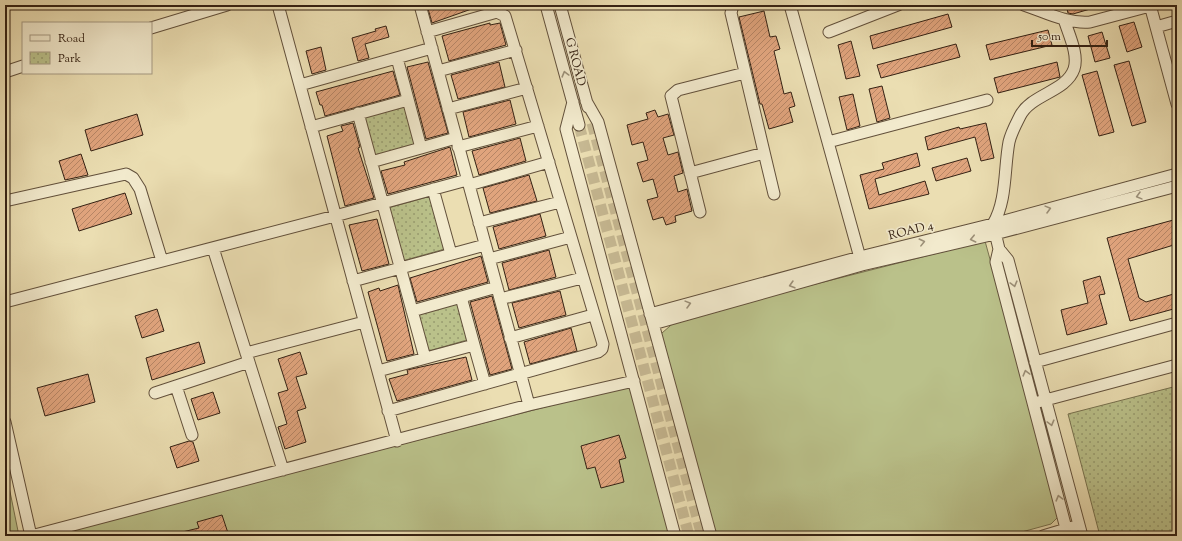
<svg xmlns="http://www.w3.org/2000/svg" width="1182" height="541" font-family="'Sorts Mill Goudy',serif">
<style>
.green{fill:#bac18a;stroke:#77714e}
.park{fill:url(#park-dots);stroke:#77714e}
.building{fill:url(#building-hatch);stroke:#342113}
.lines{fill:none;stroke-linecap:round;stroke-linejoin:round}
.minor-tunnel{stroke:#c6b892;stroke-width:11;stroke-dasharray:11 5.5;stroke-linecap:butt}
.minor-casing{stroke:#62503b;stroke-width:13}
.minor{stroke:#f2eacd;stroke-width:11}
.oneway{stroke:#9c9079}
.labels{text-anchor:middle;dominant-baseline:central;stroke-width:3.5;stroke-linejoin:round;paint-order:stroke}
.street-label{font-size:12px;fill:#342113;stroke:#f2eacd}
</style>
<defs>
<pattern id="park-dots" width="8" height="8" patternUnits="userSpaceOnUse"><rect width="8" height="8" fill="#bac18a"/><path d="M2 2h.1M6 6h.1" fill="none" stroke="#989c70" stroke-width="1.8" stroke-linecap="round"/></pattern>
<pattern id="building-hatch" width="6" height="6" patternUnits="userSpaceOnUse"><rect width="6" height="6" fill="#e0a47d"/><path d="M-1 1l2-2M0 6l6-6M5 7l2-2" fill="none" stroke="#b68565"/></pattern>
</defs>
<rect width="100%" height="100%" fill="#ebdeb2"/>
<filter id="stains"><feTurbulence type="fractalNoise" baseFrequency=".005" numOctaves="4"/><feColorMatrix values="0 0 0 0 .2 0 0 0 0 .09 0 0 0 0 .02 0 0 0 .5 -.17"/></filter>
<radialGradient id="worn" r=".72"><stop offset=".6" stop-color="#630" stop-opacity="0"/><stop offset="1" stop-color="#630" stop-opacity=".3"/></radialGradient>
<path class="green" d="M985 241 1060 515 1051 524 1007 536H711L654 340 678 319Z
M638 383 678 536H47Z
M5 467 19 536H5Z"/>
<path class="park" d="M406 105 416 146 374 157 364 115Z
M431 196 445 249 402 261 388 208Z
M457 303 467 340 425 352 415 314Z
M1177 386V536H1100L1068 414Z"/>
<path class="building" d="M427 5H480V6L432 23Z
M1066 5H1096L1097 7 1073 14 1068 13Z
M764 11 770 37 776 36 780 49 774 51 784 94 791 92 795 106 789 108 793 122 769 129 762 104H760L739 17Z
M948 14 952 27 873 49 870 36Z
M1134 22 1142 47 1127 52 1119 26Z
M490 23V25L500 23 506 45 449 61 442 36Z
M386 26 389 37 365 44 369 58 358 61 352 38 376 31 375 29Z
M1048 30 1052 45 990 60 986 45Z
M1102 32 1110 58 1095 62 1088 36Z
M851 41 860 76 846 79 838 45Z
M956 44 960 57 881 78 877 65Z
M321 47 326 70 312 74 306 51Z
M1129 61 1146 122 1132 126 1114 65Z
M428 62 448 133 426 139 407 67Z
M499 62 505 87 458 99 451 75Z
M1057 62 1060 77 998 93 994 78Z
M393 71 400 95 325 116 322 105H320L316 92Z
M1097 71 1114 132 1099 136 1082 75Z
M882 86 890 118 877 122 869 89Z
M853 94 860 126 847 130 839 97Z
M510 100 516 124 469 137 463 112Z
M655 110 658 117 668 114 674 135 663 138 668 155 678 152 683 173 674 176 678 192 687 189 692 211 675 216 676 222 666 225 663 217 653 220 647 200 658 197 653 179 643 182 637 163 648 160 643 142 632 145 627 125 648 119 646 113Z
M137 114 143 135 91 151 85 130Z
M353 123 360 147 358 148 374 198 345 206 327 136 343 131 341 126Z
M986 123 994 158 981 161 975 137 928 150 925 137 959 127 960 129Z
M520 138 526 161 479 175 472 151Z
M450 147 457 175 388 194 381 171 405 165 404 162Z
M917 153 920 166 875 179 879 195 925 181 929 194 869 209 860 175 884 169 882 163Z
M81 154 88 175 65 180 59 161Z
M967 158 971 171 936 181 932 168Z
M529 175 537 201 490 213 483 188Z
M125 193 132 214 79 231 72 209Z
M540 214 546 236 499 249 493 227Z
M377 219 389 264 362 271 349 225Z
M1177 219V244L1128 259 1139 298 1146 302 1177 293V308L1130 321 1107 238Z
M549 250 556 277 509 290 502 263Z
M481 256 488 282 417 302 410 278Z
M1100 276 1105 294 1099 295 1107 324 1067 335 1061 310 1088 303 1083 281Z
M398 285 414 354 387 361 368 292 379 288 380 291Z
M560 291 566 315 519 328 512 303Z
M492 296 512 369 490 375 470 302Z
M157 309 164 331 142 338 135 316Z
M571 328 577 351 530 364 524 342Z
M199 342 205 363 152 380 146 358Z
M300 352 307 374 296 377 306 408 297 411 306 442 285 449 278 427 287 424 278 393 288 390 278 359Z
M466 357 472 380 397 401 389 379 408 374 407 370Z
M88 374 95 402 45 416 37 388Z
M213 392 220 413 198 420 191 399Z
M619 435 626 458 619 460 624 482 601 488 595 467 587 469 581 446Z
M189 441 193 442 199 461 177 468 170 447Z
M222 515 229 536H178V533L199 528 197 522Z"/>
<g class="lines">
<path class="minor-tunnel" d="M592 123 702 536
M579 125 689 536"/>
<g class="minor-casing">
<path id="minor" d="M278 5 397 441
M420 5 529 405
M546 5 579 125
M560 5 588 107
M733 5 731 13 774 194
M790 5 862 265
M1024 5C1045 12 1067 24 1090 22L1150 6
M1150 5 1177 104
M1064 19C1068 33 1079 54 1074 69 1066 92 1031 94 1020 116 1016 124 1011 133 1009 142 1004 168 1007 201 993 224L999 249 1008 260 1082 536
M1156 27 1177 21
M151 28 227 5
M829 32 898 5
M397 58 421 148 456 138
M438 71 516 50
M5 72 23 66
M300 85 432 48
M586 101 598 122 711 536
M573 102 566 129 675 536
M448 109 527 88
M358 113 425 358
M311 127 408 100
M828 142 987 100
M458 147 538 126
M371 162 421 148
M690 173 764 153
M469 185 549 162
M433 189 451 254
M5 201 126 174 133 178 140 189 162 261
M700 212 671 96 678 90 745 73
M479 223 560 202
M213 248 283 470
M999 249 996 262 1068 536
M489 259 571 237
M353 281 485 245
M461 297 474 345
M500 299 582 278
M5 302 335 216 467 180
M412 311 497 287
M650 314 860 257 993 224 1177 174
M653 324 862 265 995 234 1177 186
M510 338 593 315
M246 353 364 322
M1035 362 1177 323
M378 371 474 345 485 384
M176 386 192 435
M155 393 249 362
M1038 402 1177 365
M388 411 598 352 602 349 603 344 505 16 497 12 427 32
M5 422 31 536
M31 536 529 405 634 381
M1043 536 1073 527"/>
</g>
<use href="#minor" class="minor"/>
</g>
<defs><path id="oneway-chevron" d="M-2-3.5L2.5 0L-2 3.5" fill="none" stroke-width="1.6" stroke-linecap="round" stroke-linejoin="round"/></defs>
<g class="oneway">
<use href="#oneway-chevron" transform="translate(565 74) rotate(-105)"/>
<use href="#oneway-chevron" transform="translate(1139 196) rotate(165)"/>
<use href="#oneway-chevron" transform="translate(1048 209) rotate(-15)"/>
<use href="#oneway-chevron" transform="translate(973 239) rotate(167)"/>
<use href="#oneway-chevron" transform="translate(922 242) rotate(-14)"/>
<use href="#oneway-chevron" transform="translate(1014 284) rotate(75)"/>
<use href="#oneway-chevron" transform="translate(792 285) rotate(164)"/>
<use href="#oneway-chevron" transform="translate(688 304) rotate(-15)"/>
<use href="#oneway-chevron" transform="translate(1026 373) rotate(-105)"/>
<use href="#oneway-chevron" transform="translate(1051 423) rotate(75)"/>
<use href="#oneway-chevron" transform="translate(1059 498) rotate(-105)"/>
</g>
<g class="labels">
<g class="street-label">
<text transform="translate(575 62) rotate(75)">G ROAD</text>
<text transform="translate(911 231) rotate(-14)">ROAD 4</text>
</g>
</g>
<rect width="1182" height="541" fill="none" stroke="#ebdeb2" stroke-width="20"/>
<rect x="6" y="6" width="1170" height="529" fill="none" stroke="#342113" stroke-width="2"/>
<rect x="10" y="10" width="1162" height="521" fill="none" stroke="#342113"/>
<rect x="22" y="22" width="130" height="52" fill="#f2eacd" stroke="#a69a83"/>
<rect x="30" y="35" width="20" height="6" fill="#f2eacd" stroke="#a69a83"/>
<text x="58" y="42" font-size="12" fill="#342113">Road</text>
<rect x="30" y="52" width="20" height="12" fill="url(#park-dots)" stroke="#a69a83"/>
<text x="58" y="62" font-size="12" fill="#342113">Park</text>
<path d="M1032 40v6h75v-6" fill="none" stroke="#342113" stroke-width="2"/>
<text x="1038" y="40" font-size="12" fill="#342113" stroke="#f2eacd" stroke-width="3" paint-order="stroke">50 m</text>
<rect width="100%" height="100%" filter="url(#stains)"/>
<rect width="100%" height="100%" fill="url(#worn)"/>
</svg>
